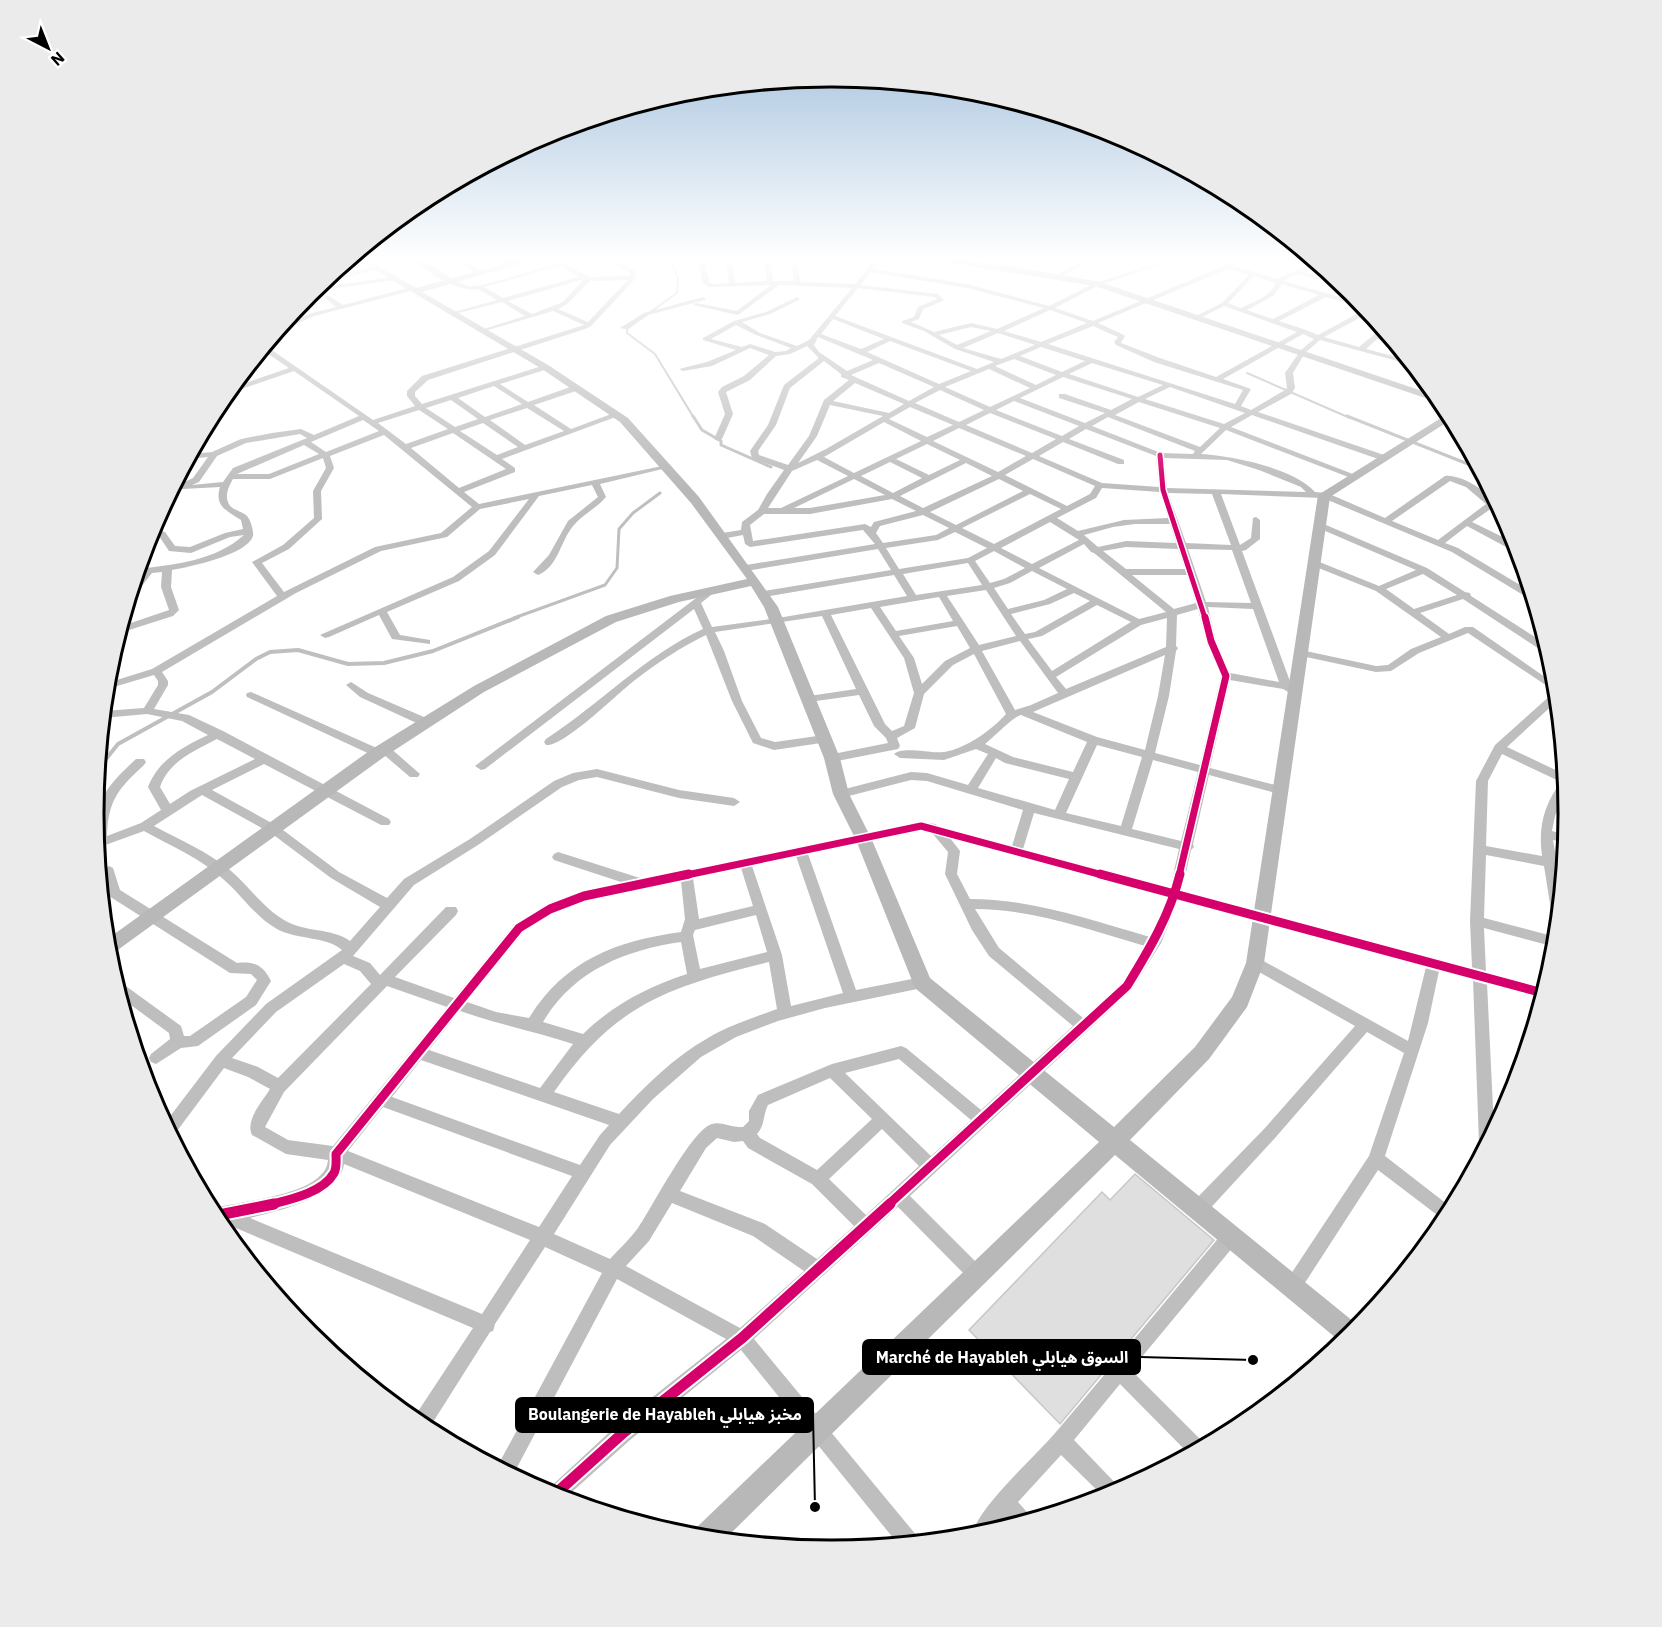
<svg xmlns="http://www.w3.org/2000/svg" width="1662" height="1627" font-family="'IBM Plex Sans','Noto Sans Arabic',sans-serif">
<style>
.lines{fill:none;stroke-linecap:round;stroke-linejoin:round}
.stream-far2{stroke:#bfbfbf;stroke-width:2}
.stream-far1{stroke:#bfbfbf;stroke-width:3}
.stream{stroke:#bfbfbf;stroke-width:4}
.building{fill:#dfdfdf;stroke:#c7c7c7;stroke-width:1.5}
.street{fill:#bebebe;fill-rule:evenodd}
.secondary{fill:#b8b8b8;fill-rule:evenodd}
.cycleway-far3-casing{stroke:#fff;stroke-width:8}
.cycleway-far2-casing{stroke:#fff;stroke-width:10}
.cycleway-far1-casing{stroke:#fff;stroke-width:13}
.cycleway-casing{stroke:#fff;stroke-width:15}
.cycleway-far3{stroke:#d6006c;stroke-width:5}
.cycleway-far2{stroke:#d6006c;stroke-width:7}
.cycleway-far1{stroke:#d6006c;stroke-width:9}
.cycleway{stroke:#d6006c;stroke-width:11}
.rim{fill:none;stroke:#000;stroke-width:3}
.leader{fill:none;stroke:#000;stroke-width:2}
.callout-dot{fill:#000;stroke:#fff;stroke-width:2}
.callout{fill:#000;stroke:#000;stroke-width:2}
.callout-label{font-size:16px;text-anchor:middle;font-weight:bold;fill:#fff}
</style>
<rect width="100%" height="100%" fill="#fff"/>
<g class="lines">
<path class="stream-far2" d="M670 260 678 278 677 293 627 329V333L655 354 694 418
M1247 373 1350 418"/>
<path class="stream-far1" d="M693 416 702 430 721 441V445L771 467
M1347 416 1478 468
M514 618 605 585 617 568 619 529 633 513 660 493"/>
<path class="stream" d="M98 769 118 744 212 692 256 659 270 652 298 650 348 664 384 663 433 651 518 617"/>
</g>
<path class="building" d="M1135 1174 1214 1240 1060 1424 969 1330 1102 1192 1110 1200Z"/>
<g class="lines">
<path class="street" d="M412 260C432 260 449 280 468 286 478 289 540 268 555 264L551 260 564 263 589 277 630 276V273L608 260H616L636 272 635 279 591 326 585 329 428 380 415 392V396L422 404 545 365H548V369L500 384 528 402 573 386H579V390L534 405 571 429 614 413 621 415 502 459 515 468V472L464 492 479 504 667 465 671 467 600 484 606 497C597 508 583 514 574 525 560 541 559 566 538 575L533 572 549 555 568 521 598 497 592 485 539 496 495 555 459 581 387 612 400 635 430 640V644L392 639 379 615 329 637 325 638 320 635 453 577 489 551 529 499 480 509 447 537 381 551 296 593 162 672 168 681V685L154 709 189 715 223 731 389 819 391 822 389 825H381L264 764 212 790 279 827 339 872 387 898 404 879 470 839 554 781 573 773 597 769 679 790 734 798 740 802 734 806 679 798 597 777 579 780 562 787 478 845 414 885 353 956 370 963 380 975 446 907H456L458 911 456 915 395 977 454 998 514 924 545 905 579 893 624 883 554 860 552 857 554 854 558 852 643 879 921 822 935 824 941 827 1012 846 1023 810 927 781 911 780 841 798 837 797 835 794 837 791 911 772 927 773 968 785 988 754 976 749 944 760 900 758 894 754C903 746 931 754 944 752 965 749 992 730 1006 714L974 654 953 665 924 694 915 728 897 738 900 746 898 749 832 762 828 761 826 758 828 755 888 743 886 738 874 726 859 695 809 702 804 699 809 696 856 689 822 616 715 632 724 651 742 701 761 738 775 742 824 735 828 736 830 739 828 742 774 750 753 743 732 701 706 635C681 647 657 663 635 680 619 692 563 748 546 745L544 742 546 739C600 704 644 656 703 629L694 609 485 769 481 770 475 766 708 589 711 588 716 591 701 603 712 627 778 618 907 596 894 575 764 597 759 594 764 591 891 570 878 549 746 571 741 568 746 565 875 544 863 530 750 547 745 544 743 535 722 539 718 536 722 533 741 530 742 522 758 510 767 494 784 470 752 458 750 451 768 425 784 385 819 358 807 346 790 354 776 356 750 380 726 392 733 414 722 439 718 441 714 439 725 414 718 392 722 387 744 376 769 355 750 348 712 366 683 371 679 369 707 362 736 350 703 340V338L734 321 766 312 797 297 799 298V300L770 314 742 322 760 333 797 346 809 340 852 288 779 285 738 315 693 305 696 303 737 311 771 285 709 287 703 283 698 260H704L709 282 712 284 729 283 726 260H732L735 283 767 281 765 260H771L773 281H794L791 260H797L800 282 855 284 875 260H881L874 269 967 284 1049 306 1095 283 1162 262V264L1099 285 1055 308 1093 321 1238 260H1247L1234 266 1277 279 1315 262 1318 264 1302 272 1340 282 1345 286 1297 274 1283 281 1361 303 1365 308 1326 297 1279 321 1306 330 1318 335 1366 309 1369 313 1324 337 1359 347 1382 328 1385 332 1381 336 1390 339 1394 344 1377 339 1366 349 1408 360 1412 365 1320 340 1305 353 1293 373 1295 388 1291 394 1258 412 1387 456V460H1381L1252 415 1231 427 1358 476 1351 478 1226 430 1201 454C1233 456 1294 468 1315 492L1327 493 1385 518 1445 476C1463 474 1493 495 1501 510L1492 508 1472 522 1515 543 1519 554 1467 526 1445 543 1458 548 1530 591 1532 599 1528 598 1452 552 1323 498 1221 494 1240 545 1251 538 1253 518 1256 517 1260 520V539L1246 550 1242 551 1291 684 1300 693 1295 696 1283 689 1230 680 1210 768 1283 787 1285 790 1279 794 1209 775 1193 844 1194 847 1191 850 1182 891 1472 968 1470 921 1476 781 1495 745 1552 694 1556 693 1557 701 1507 747 1564 774 1566 793 1555 816 1552 831 1566 835 1565 843 1553 840 1561 886 1558 915 1553 914 1551 910 1544 866 1486 855 1484 918 1556 937 1555 947 1484 928 1486 972 1545 988 1541 998 1487 983 1494 1129 1483 1149 1481 1148 1479 1143 1473 980 1439 971 1428 1023 1385 1156 1452 1208 1445 1221 1378 1170 1299 1292 1293 1295 1287 1292 1284 1286 1287 1280 1369 1156 1404 1053 1367 1032 1275 1138 1205 1214 1199 1216 1193 1214 1191 1208 1193 1202 1265 1128 1355 1026 1250 967 1248 963 1250 959 1255 958 1260 959 1408 1041 1426 967 1179 900 1161 943 1132 990 910 1196 985 1271 988 1277 985 1283 979 1286 973 1283 898 1207 754 1339 917 1536 919 1542 898 1544 741 1350 630 1440 564 1499 545 1492 616 1426 726 1339 617 1279 513 1475 497 1467 602 1273 545 1247 495 1324 493 1331 490 1332 428 1430 413 1419 473 1328 224 1223H219L211 1209C237 1201 326 1196 328 1160L286 1154 252 1135C245 1120 262 1102 270 1089L248 1077 224 1068 174 1135 172 1136 165 1123 216 1056 266 1004 342 950C326 936 297 940 277 929 255 917 242 895 223 879 200 858 171 846 144 831L97 848C93 802 103 790 136 759H144L146 762 144 765C119 788 108 800 107 836L141 823 161 810 148 787C159 759 183 747 208 735L182 721 147 714 103 718 104 711 144 708 158 685V681L154 675 107 689V683L152 669 277 596 252 562 283 545 314 518 313 491 326 468 323 458 270 479H233C229 486 225 494 228 502 231 512 245 510 249 519 251 522 254 533 253 536 247 555 189 567 172 570L171 587 179 610 173 616 126 631V640L115 646 122 623 125 625 169 610 161 587 162 572 152 573 134 596 130 597 134 583 141 574 137 575 139 569C176 564 215 561 244 535L230 537 191 553 169 551 159 536 149 534 151 529 165 532 175 546 190 547 225 533 243 529 241 520C227 511 214 506 220 487L183 489 171 493 174 487 193 478 208 457 189 459 191 454 212 452 241 439 272 433 301 429 314 435 359 416 294 371 227 394 231 388 289 368 262 350 266 346 373 420 415 406 407 396V391L422 376 584 325 553 311 481 332V330L525 316 502 302 454 314V312L497 300 478 289C460 294 426 271 412 260ZM560 266 579 277 503 298 484 287ZM1228 269 1249 275 1222 303 1194 317V319H1198L1224 306 1297 332 1216 377 1160 358 1121 343 1125 336 1124 335 1098 323ZM871 272 967 288 1044 308 997 329 971 323 934 332 911 322 919 319 923 309 943 301 944 300 938 294 861 285ZM1254 276 1276 283C1270 297 1254 302 1241 308L1228 303ZM584 279 563 302 532 314 508 301ZM628 280 588 322 558 309 567 304 590 281ZM1282 284 1319 295 1273 319 1247 310 1273 296ZM858 288 934 297 937 299 918 307 914 317 902 321V323L924 331 955 349 994 362 977 369 835 316ZM1050 310 1087 323 1041 342 1004 331ZM833 319 884 339 861 349 821 334ZM736 325 756 335 791 348 786 351 775 352 750 344 742 347 711 339ZM1093 326 1118 337 1114 342 1116 345 1154 362 1243 390 1235 404 1048 344ZM971 327 991 331 957 345 939 335ZM998 333 1035 345 1001 359 963 348ZM1303 334 1314 339 1301 350 1285 373 1287 388 1285 390 1251 410 1241 406 1251 389 1223 379ZM818 337 873 360 847 371 819 352 814 345ZM890 341 971 371 939 384 867 352ZM1041 347 1085 361 1062 372 1020 356ZM1014 359 1056 375 1036 385 995 366ZM824 361 841 374V377L849 380 824 400 809 436 788 465 759 455 758 451 776 425 790 388ZM879 363 934 387 909 401 851 375ZM1092 363 1163 385 1138 397 1069 374ZM989 369 1030 388 990 407 945 387ZM1063 377 1132 399 1111 410 1065 394H1059V398L1105 413 1085 423 1020 398ZM855 383 904 404 889 413 833 401ZM494 386 522 404 485 417 458 398ZM1170 387 1245 413 1224 424 1145 399ZM940 390 984 410 959 422 915 403ZM451 400 478 419 455 427 426 408ZM1014 401 1079 426 1062 436 996 410ZM1139 402 1220 428 1200 447 1115 415ZM830 405 883 416 826 449 798 463 817 436ZM910 407 953 425 927 437 889 419ZM527 408 564 431 525 445 490 420ZM419 410 448 429 406 444 378 423ZM990 413 1056 439 1032 453 966 425ZM1108 417 1195 451 1193 454 1161 453 1092 426ZM363 420 379 431 326 452 311 442ZM884 422 921 441 854 473 824 457ZM483 423 518 447 497 455 460 431ZM959 428 1026 456 998 472 933 441ZM1086 429 1156 456 1159 487 1102 483 1039 456 1063 442 1118 464H1124V460L1069 439ZM453 433 506 469 459 488 411 448ZM300 434 307 438 233 468 223 482 192 485 199 482 217 456 246 443ZM384 435 472 507 441 533 375 547 284 592 262 563 289 549 322 519 321 491 334 468 330 456ZM927 444 960 460 929 475 896 459ZM304 445 319 454 269 474H237ZM1164 458 1227 460 1259 470 1301 487 1306 492 1167 488ZM1033 459 1095 486 1090 494 1067 506 1005 475ZM817 460 848 476 781 508H768L792 471ZM890 462 922 478 893 493 861 476ZM966 463 992 476 923 508 900 496ZM854 479 885 495 810 508H794ZM999 479 1023 491 956 525 930 512ZM1450 481 1466 487 1486 504 1438 540 1392 521ZM1102 488 1160 492 1168 518 1124 520 1078 531 1057 518 1096 498ZM1168 493 1212 494 1231 545 1186 543ZM1030 494 1061 509 994 544 962 528ZM892 499 916 511 874 522 871 527 865 524 753 541 750 525 764 514H810ZM923 515 949 528 936 535 883 543 876 533 880 526ZM1050 522 1079 540 1032 564 1001 548ZM1135 524H1170L1176 543 1126 541 1098 547 1084 535 1113 527ZM955 532 987 548 968 558 899 569 886 548 938 540ZM1084 544 1091 552 1094 553 1166 612 1139 619 1039 568ZM1126 547 1178 549 1185 569H1126L1103 551ZM1188 549 1232 550 1251 603 1206 602ZM994 551 1025 568 1004 579 990 583 975 561ZM968 563 982 585 916 595 903 574ZM1032 571 1067 589 1044 600 1008 609 994 588 1010 583ZM1132 575H1187L1196 603 1174 609ZM986 590 1016 636 979 645 947 596ZM1074 593 1090 601 1035 632 1025 634 1011 614 1050 604ZM939 597 953 621 896 631 880 607ZM1097 605 1131 622 1052 671 1028 639 1042 636ZM1208 607 1253 609 1279 682 1230 673 1216 641ZM871 608 904 658 914 693 904 726 892 731 885 724 831 615ZM1198 609 1206 641 1221 676 1200 765 1155 753 1169 696 1176 651 1178 648 1176 646 1177 615ZM1167 618 1166 647 1066 689 1056 677 1141 625ZM957 626 970 648 945 661 922 684 914 658 899 636ZM1020 641 1058 693 1031 705 1015 710 982 651ZM1165 655 1158 696 1145 750 1097 737 1033 712ZM1021 715 1087 742 1073 772 1013 757 985 744C994 737 1013 717 1021 715ZM217 739 255 759 190 791 170 804 160 787C169 761 194 751 217 739ZM1097 745 1142 757 1121 826 1066 813ZM1502 754 1561 782C1544 804 1538 828 1542 856L1486 846 1488 781ZM996 758 1005 763 1069 779 1055 810 978 788ZM1153 760 1198 772 1181 841 1132 829ZM202 795 271 833 331 878 380 907 350 941C330 927 305 933 284 920 263 908 249 886 230 870 208 852 180 840 154 826ZM1034 813 1179 849 1170 888 1023 849ZM921 830 933 834 948 852 945 874 972 930 989 956 1073 1026 981 1110 906 1048 901 1046 832 1064 758 1095 749 1111V1121L743 1127C733 1128 720 1121 712 1124 692 1129 652 1208 638 1228 630 1239 619 1249 610 1259L554 1234 610 1145 653 1099 701 1057 736 1037 778 1021 825 1008 927 987 929 983 927 979 922 977 856 990 808 854ZM950 838 1167 897 1150 937C1091 920 1032 899 970 899L957 874 960 851ZM796 856 843 993 791 1006 782 955 752 866ZM741 868 753 906 699 919 693 878ZM681 881 685 919 681 932C616 941 565 960 529 1018L496 1012 467 1002 524 932 555 913 586 901ZM975 909C1033 909 1090 930 1145 946L1122 982 1083 1018 999 948ZM756 915 767 952 700 969 693 935 695 930ZM681 942 687 974C647 987 613 1005 583 1034L543 1022C573 971 625 950 681 942ZM769 962 777 1009C754 1018 729 1025 708 1038 674 1057 645 1086 619 1114L554 1092C615 1004 668 987 769 962ZM344 964 360 971 371 984 278 1078 258 1067 232 1058 276 1012ZM387 986 447 1007 333 1146 288 1140 265 1127 284 1092ZM460 1011C497 1024 536 1032 573 1044L540 1088 429 1050ZM899 1059 971 1120 931 1156 845 1073ZM421 1060 609 1125 600 1135 580 1165 392 1097ZM830 1078 872 1119 817 1170 760 1138 757 1134C765 1125 763 1115 768 1105ZM383 1107 572 1176 539 1227 348 1151ZM882 1129 919 1166 866 1215 829 1179ZM717 1138 734 1142 743 1141 748 1148 812 1184 854 1226 817 1259 765 1224 680 1191 706 1148ZM344 1164 530 1240 482 1314 250 1218C278 1211 339 1198 344 1164ZM672 1203 753 1236 804 1271 740 1328 626 1266 649 1241Z
M455 260H463L485 274 480 275Z
M500 260H508L515 265 510 266Z
M1084 260H1092L1060 277 1055 276Z
M375 266 377 269 319 285 323 281Z
M392 277 394 280 311 292 316 288Z
M412 287 415 289 414 290 314 316 277 333C290 317 317 312 336 307L325 298V296H329L343 305Z
M703 297 706 299 705 300 648 315 625 329 620 328 644 313Z
M218 405 221 407 216 417 210 419Z
M1319 522 1427 568 1465 592 1470 593 1471 596 1546 644 1549 653 1544 652 1463 599 1420 613 1449 634 1465 627H1473L1555 684 1556 692 1468 633 1419 653 1391 671 1376 672 1297 655 1296 653 1297 651 1301 650 1376 666 1388 665 1411 649 1441 637 1376 591 1311 565V561H1317L1379 586 1416 570 1316 527V523ZM1423 574 1457 595 1414 609 1386 589Z
M351 682 368 693 431 720 433 723 431 726H423L360 697 346 685Z
M251 692 379 749 384 745 388 746 420 774 418 777H410L383 754 378 757 374 756 247 697 246 695 247 693Z
M100 754 107 759 105 762H99Z
M109 866 113 868 120 890 237 963C254 961 263 965 271 981L256 1005 198 1046 181 1048 156 1064 151 1062 149 1058 151 1054 170 1039 169 1033 120 997 116 983 123 984 181 1026 184 1036H190L246 997 257 980 251 974 230 973 109 896 103 871 105 868Z
M1232 1227 1238 1229 1240 1235 1238 1241 1131 1370 1206 1445 1189 1454 1120 1384 1074 1440 1122 1490 1104 1497 1061 1455 1018 1502 1033 1519 1013 1525 1006 1517 996 1530 972 1537 971 1534C985 1500 1031 1461 1056 1432 1113 1365 1169 1297 1226 1229Z"/>
<path class="secondary" d="M358 260H368L416 288 519 260H534L422 292 548 365 628 418 699 497 778 607 840 758 849 794 872 840 930 978 1114 1127 1195 1047 1232 997 1246 963 1318 495 1449 413 1452 419 1330 497 1264 963 1247 1007 1209 1059 1130 1140 1359 1326 1342 1343 1115 1155 724 1540 693 1537 696 1528 1099 1142 915 988 856 840 833 794 824 758 764 607 751 586 679 602 616 622 484 692 384 757 108 957 106 940 372 749 474 686 606 616 670 596 747 579 691 503 620 422 542 369Z
M933 260H960L1017 267 1100 282 1437 396 1443 404 1095 286Z"/>
<g class="cycleway-far3-casing">
<path id="cycleway-far3" d="M1160 455 1163 490 1205 618"/>
</g>
<g class="cycleway-far2-casing">
<path id="cycleway-far2" d="M682 876 921 826 1106 876
M1179 876 1226 676 1211 641 1205 617"/>
</g>
<g class="cycleway-far1-casing">
<path id="cycleway-far1" d="M1100 874 1543 993
M269 1205C288 1200 323 1193 334 1173 337 1168 336 1160 336 1154L519 928 550 909 584 896 689 874
M888 1205 1127 986C1149 950 1170 915 1180 874"/>
</g>
<g class="cycleway-casing">
<path id="cycleway" d="M214 1216 274 1204
M553 1496 623 1433 742 1338 890 1204"/>
</g>
<use href="#cycleway-far3" class="cycleway-far3"/>
<use href="#cycleway-far2" class="cycleway-far2"/>
<use href="#cycleway-far1" class="cycleway-far1"/>
<use href="#cycleway" class="cycleway"/>
</g>
<linearGradient id="sky" x2="0" y2="1"><stop stop-color="#97b8d8"/><stop offset="0.53" stop-color="#fff"/><stop offset="1" stop-color="#fff" stop-opacity="0"/></linearGradient>
<rect width="1662" height="488" fill="url(#sky)"/>
<path d="M0 0H1662V1627H0ZM830 87H832A726 726 0 0 1 1558 813V814A726 726 0 0 1 832 1540H830A726 726 0 0 1 104 814V813A726 726 0 0 1 830 87Z" fill="#ebebeb" fill-rule="evenodd"/>
<path class="rim" d="M830 87H832A726 726 0 0 1 1558 813V814A726 726 0 0 1 832 1540H830A726 726 0 0 1 104 814V813A726 726 0 0 1 830 87Z"/>
<path class="leader" d="M1253 1360L1140 1357M815 1507L813 1415"/>
<g class="callout-dot">
<circle cx="1253" cy="1360" r="6"/>
<circle cx="815" cy="1507" r="6"/>
</g>
<g class="callout">
<rect x="863" y="1340" width="277" height="34" rx="6"/>
<rect x="516" y="1398" width="297" height="34" rx="6"/>
</g>
<g class="callout-label">
<text x="1002" y="1363">Marché de Hayableh السوق هيابلي</text>
<text x="665" y="1420">Boulangerie de Hayableh مخبز هيابلي</text>
</g>
<g transform="translate(48 48) rotate(138)" stroke="#ffffff" stroke-width="4.5" paint-order="stroke">
<path d="M0-4.5L10 22L0 15L-10 22Z" fill="#000000"/>
<text y="-9" font-size="16" font-weight="bold" text-anchor="middle" fill="#000000">N</text>
</g>
</svg>
